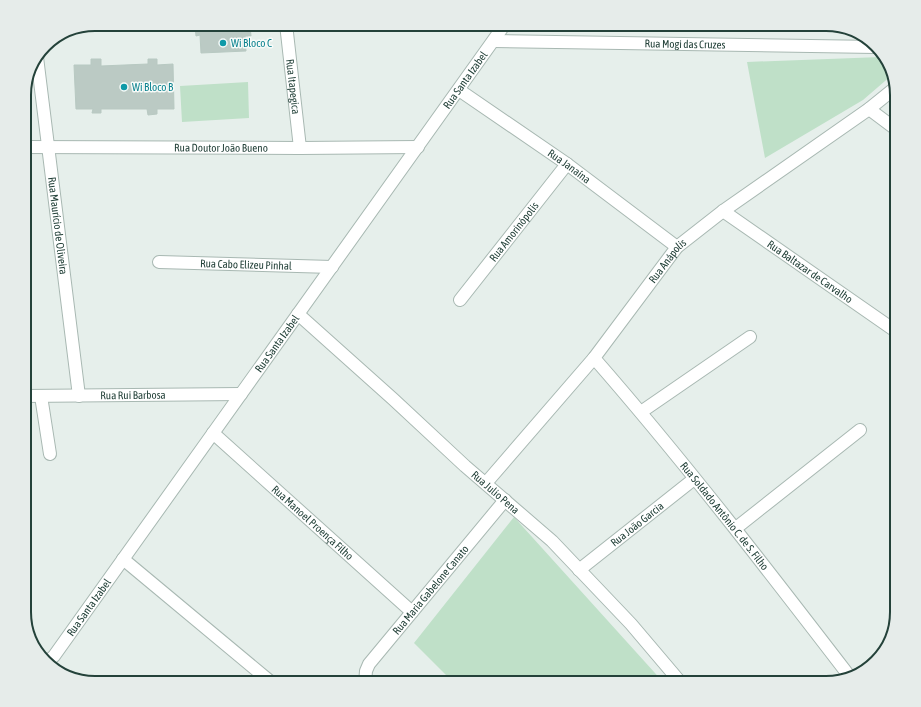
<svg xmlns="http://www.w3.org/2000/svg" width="921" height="707" font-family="'Asap Condensed',sans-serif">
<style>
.green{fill:#bfe0c8}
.building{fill:#bbcac4;stroke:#b8c9c2}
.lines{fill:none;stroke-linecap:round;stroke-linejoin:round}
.minor-casing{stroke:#a8b8b2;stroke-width:14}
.minor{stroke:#fff;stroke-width:12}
.culture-dot{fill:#0f9aa8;stroke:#f7fbf9;stroke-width:1.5}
.labels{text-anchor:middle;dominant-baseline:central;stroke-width:3;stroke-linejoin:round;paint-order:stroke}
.culture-label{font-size:11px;fill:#0d838f;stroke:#f7fbf9;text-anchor:start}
.street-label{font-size:11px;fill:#24423a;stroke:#f7fbf9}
.rim{fill:none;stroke:#24423a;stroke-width:2}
</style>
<rect width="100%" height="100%" fill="#e6efeb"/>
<path class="green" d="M881 57H884L890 64 892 75 863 100 765 158 747 62Z
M248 82 249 118 182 122 180 86Z
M514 517 664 683H454L414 643Z"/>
<path class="building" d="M201 24H245V26H250L251 36H245L246 51 201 53 200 35 196 36 195 26H201Z
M91 59H101V66L148 64V59H157V65L173 64 174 109H157V114L148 115 147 109H101V113H92L93 109H76L74 65H91Z"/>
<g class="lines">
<g class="minor-casing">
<g id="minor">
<path id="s1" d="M286 24 300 148"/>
<path d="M287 25 318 24"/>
<path id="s2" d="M494 41 876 47"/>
<path id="s3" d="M37 57 79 396"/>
<path id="s4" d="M459 90 567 164 677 247"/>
<path d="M869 109 897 130"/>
<path id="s5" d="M24 147 300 148 418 147"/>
<path id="s6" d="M723 211 897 332"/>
<path id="s7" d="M159 262 332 267"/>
<path id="s8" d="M460 300 567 164"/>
<path id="s9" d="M298 314 393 399 465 466 552 541 631 624 681 683"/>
<path id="s10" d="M594 358C684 461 767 569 850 677"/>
<path id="s11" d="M24 396 241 394"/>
<path d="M41 396 50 454"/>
<path d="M641 412 750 337"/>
<path id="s12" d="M213 433 412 612"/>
<path id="s13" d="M486 483 594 358 677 247 723 211 869 109 895 88"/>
<path d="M736 528 860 430"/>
<path d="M123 559 272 683"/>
<path id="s14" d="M579 570 694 479"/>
<path id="s15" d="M47 662 54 656 505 24"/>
<path id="s16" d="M365 683 366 671 369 664 505 500"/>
</g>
</g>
<use href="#minor" class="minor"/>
</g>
<g class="culture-dot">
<circle cx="223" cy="43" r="4"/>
<circle cx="124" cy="87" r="4"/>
</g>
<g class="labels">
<g class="culture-label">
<text x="231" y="43">Wi Bloco C</text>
<text x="132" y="87">Wi Bloco B</text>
</g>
<g class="street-label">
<text stroke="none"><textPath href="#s2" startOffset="191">Rua Mogi das Cruzes</textPath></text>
<text stroke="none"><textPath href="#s15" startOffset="717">Rua Santa Izabel</textPath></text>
<text stroke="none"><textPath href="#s1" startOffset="63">Rua Itapegica</textPath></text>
<text stroke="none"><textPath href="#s5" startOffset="197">Rua Doutor João Bueno</textPath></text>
<text stroke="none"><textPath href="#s4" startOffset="134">Rua Janaína</textPath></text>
<text stroke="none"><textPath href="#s3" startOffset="170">Rua Maurício de Oliveira</textPath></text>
<text stroke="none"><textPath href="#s8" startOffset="87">Rua Amorinópolis</textPath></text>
<text stroke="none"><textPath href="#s13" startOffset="287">Rua Anápolis</textPath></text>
<text stroke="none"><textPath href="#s7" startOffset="87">Rua Cabo Elizeu Pinhal</textPath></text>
<text stroke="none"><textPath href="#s6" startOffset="106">Rua Baltazar de Carvalho</textPath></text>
<text stroke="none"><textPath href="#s15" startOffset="393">Rua Santa Izabel</textPath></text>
<text stroke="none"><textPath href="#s11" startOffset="109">Rua Rui Barbosa</textPath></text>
<text stroke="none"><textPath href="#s9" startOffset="266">Rua Julio Pena</textPath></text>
<text stroke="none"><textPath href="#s10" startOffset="205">Rua Soldado Antônio C. de S. Filho</textPath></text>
<text stroke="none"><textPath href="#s12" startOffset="134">Rua Manoel Proença Filho</textPath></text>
<text stroke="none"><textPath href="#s14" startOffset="74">Rua João Garcia</textPath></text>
<text stroke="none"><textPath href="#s16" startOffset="116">Rua Maria Gabelone Canato</textPath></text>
<text stroke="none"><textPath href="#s15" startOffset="69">Rua Santa Izabel</textPath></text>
</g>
</g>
<path d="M0 0H921V707H0ZM95 31H826A64 64 0 0 1 890 95V612A64 64 0 0 1 826 676H95A64 64 0 0 1 31 612V95A64 64 0 0 1 95 31Z" fill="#e6ecea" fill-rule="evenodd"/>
<path class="rim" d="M95 31H826A64 64 0 0 1 890 95V612A64 64 0 0 1 826 676H95A64 64 0 0 1 31 612V95A64 64 0 0 1 95 31Z"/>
</svg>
